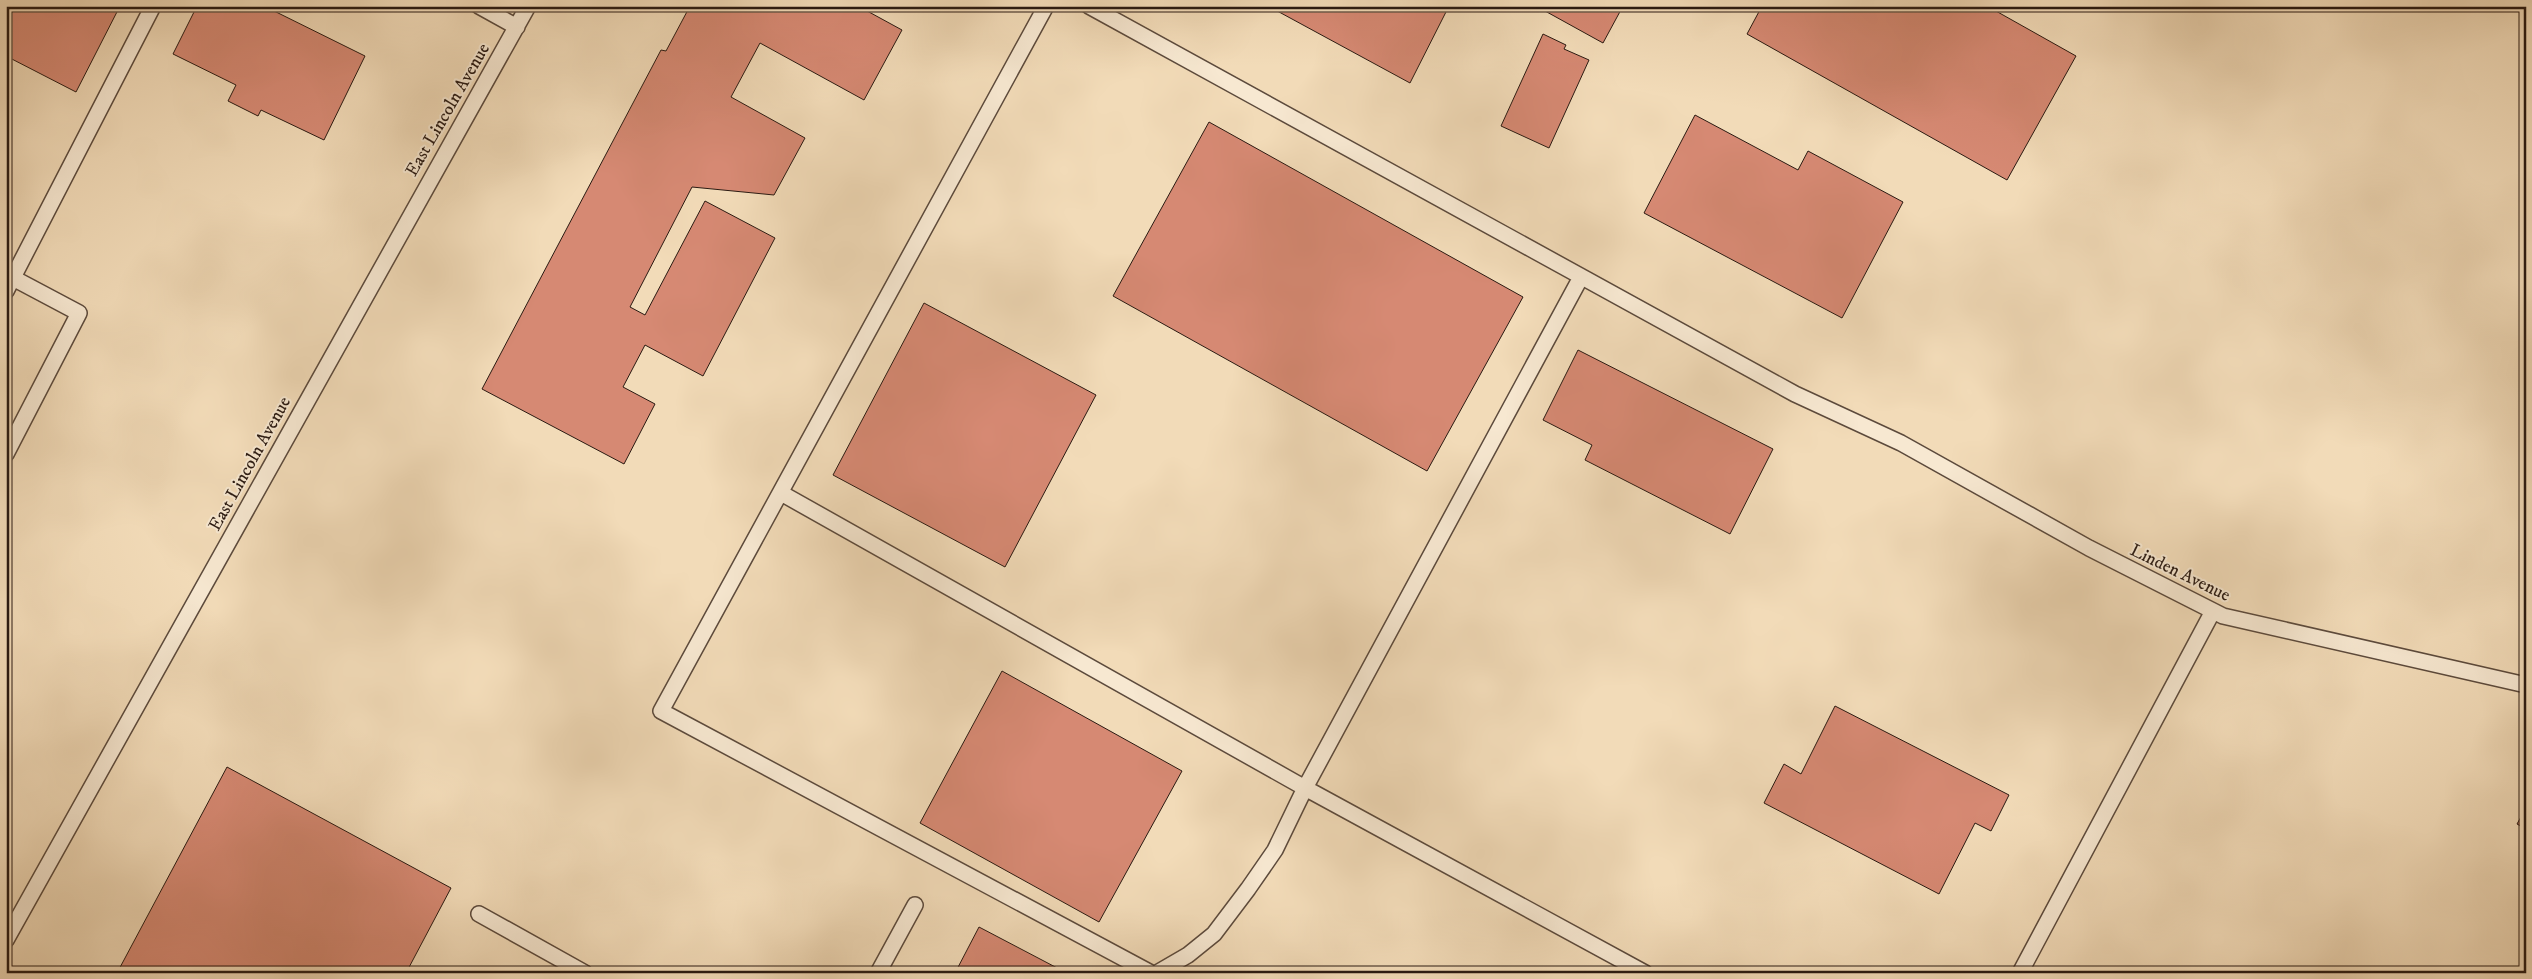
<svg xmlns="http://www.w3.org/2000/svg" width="2532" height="979" font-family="'IM FELL DW Pica',serif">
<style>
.building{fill:#d68973;stroke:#2a1a12}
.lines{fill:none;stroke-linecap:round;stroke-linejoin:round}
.service-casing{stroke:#5c4a3c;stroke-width:18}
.service{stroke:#f7e8d1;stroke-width:15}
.labels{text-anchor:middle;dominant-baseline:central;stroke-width:4;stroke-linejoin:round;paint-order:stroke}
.street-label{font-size:18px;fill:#2a1a12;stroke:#f7e8d1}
</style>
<rect width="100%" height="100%" fill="#f2dbb8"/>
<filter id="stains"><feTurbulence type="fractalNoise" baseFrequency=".004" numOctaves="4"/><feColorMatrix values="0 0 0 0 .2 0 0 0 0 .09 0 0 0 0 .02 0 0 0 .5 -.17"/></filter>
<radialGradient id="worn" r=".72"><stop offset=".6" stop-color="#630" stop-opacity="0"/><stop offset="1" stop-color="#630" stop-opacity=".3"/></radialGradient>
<path class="building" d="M6 6H120L76 92 6 56Z
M197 6H264L365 56 324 140 261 110 258 116 228 101 236 85 173 54Z
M690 6H858L902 30 864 100 760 43 731 97 805 138 774 195 692 187 630 307 645 315 705 201 775 238 703 376 645 345 623 387 655 404 624 464 482 389 661 50 666 51Z
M1268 6H1449L1410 83Z
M1536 6H1623L1603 43Z
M1762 6H1987L2076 56 2007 180 1747 34Z
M1543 34 1566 45 1564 49 1589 60 1549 148 1501 126Z
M1695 115 1798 170 1808 151 1903 202 1842 318 1644 213Z
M1209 122 1523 297 1427 471 1113 296Z
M924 303 1096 395 1005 567 833 475Z
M1578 350 1773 449 1730 534 1585 460 1592 445 1543 420Z
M1002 671 1182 771 1099 922 920 823Z
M1835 706 2009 795 1991 831 1975 823 1939 894 1764 803 1784 764 1801 774Z
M227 767 451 888 406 973H117Z
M2526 808V829L2517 824Z
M979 927 1061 970 1059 973H955Z"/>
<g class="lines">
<g class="service-casing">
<path id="service" d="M479 6 517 27
M1046 6 661 711 1151 973
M1089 6 1795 394 1901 443 2089 548 2223 616 2526 685
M1581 277 1305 788 1645 973
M6 291 153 6
M6 454 79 313 13 278
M781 493 1305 788 1275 850 1248 889 1214 934 1188 955 1157 973
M479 914 585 973
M6 940 528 6
M878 973 915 905
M2020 973 2213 611"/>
</g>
<use href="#service" class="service"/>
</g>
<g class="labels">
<g class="street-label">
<text transform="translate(448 110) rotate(-60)">East Lincoln Avenue</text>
<text transform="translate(250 464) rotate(-61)">East Lincoln Avenue</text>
<text transform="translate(2180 573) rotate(26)">Linden Avenue</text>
</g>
</g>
<rect width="2532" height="979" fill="none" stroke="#f2dbb8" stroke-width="25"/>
<rect x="8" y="8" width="2517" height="964" fill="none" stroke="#2a1a12" stroke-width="2.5"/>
<rect x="12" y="12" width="2507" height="954" fill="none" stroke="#2a1a12"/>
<rect width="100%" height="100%" filter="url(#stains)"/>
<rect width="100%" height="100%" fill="url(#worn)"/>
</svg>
